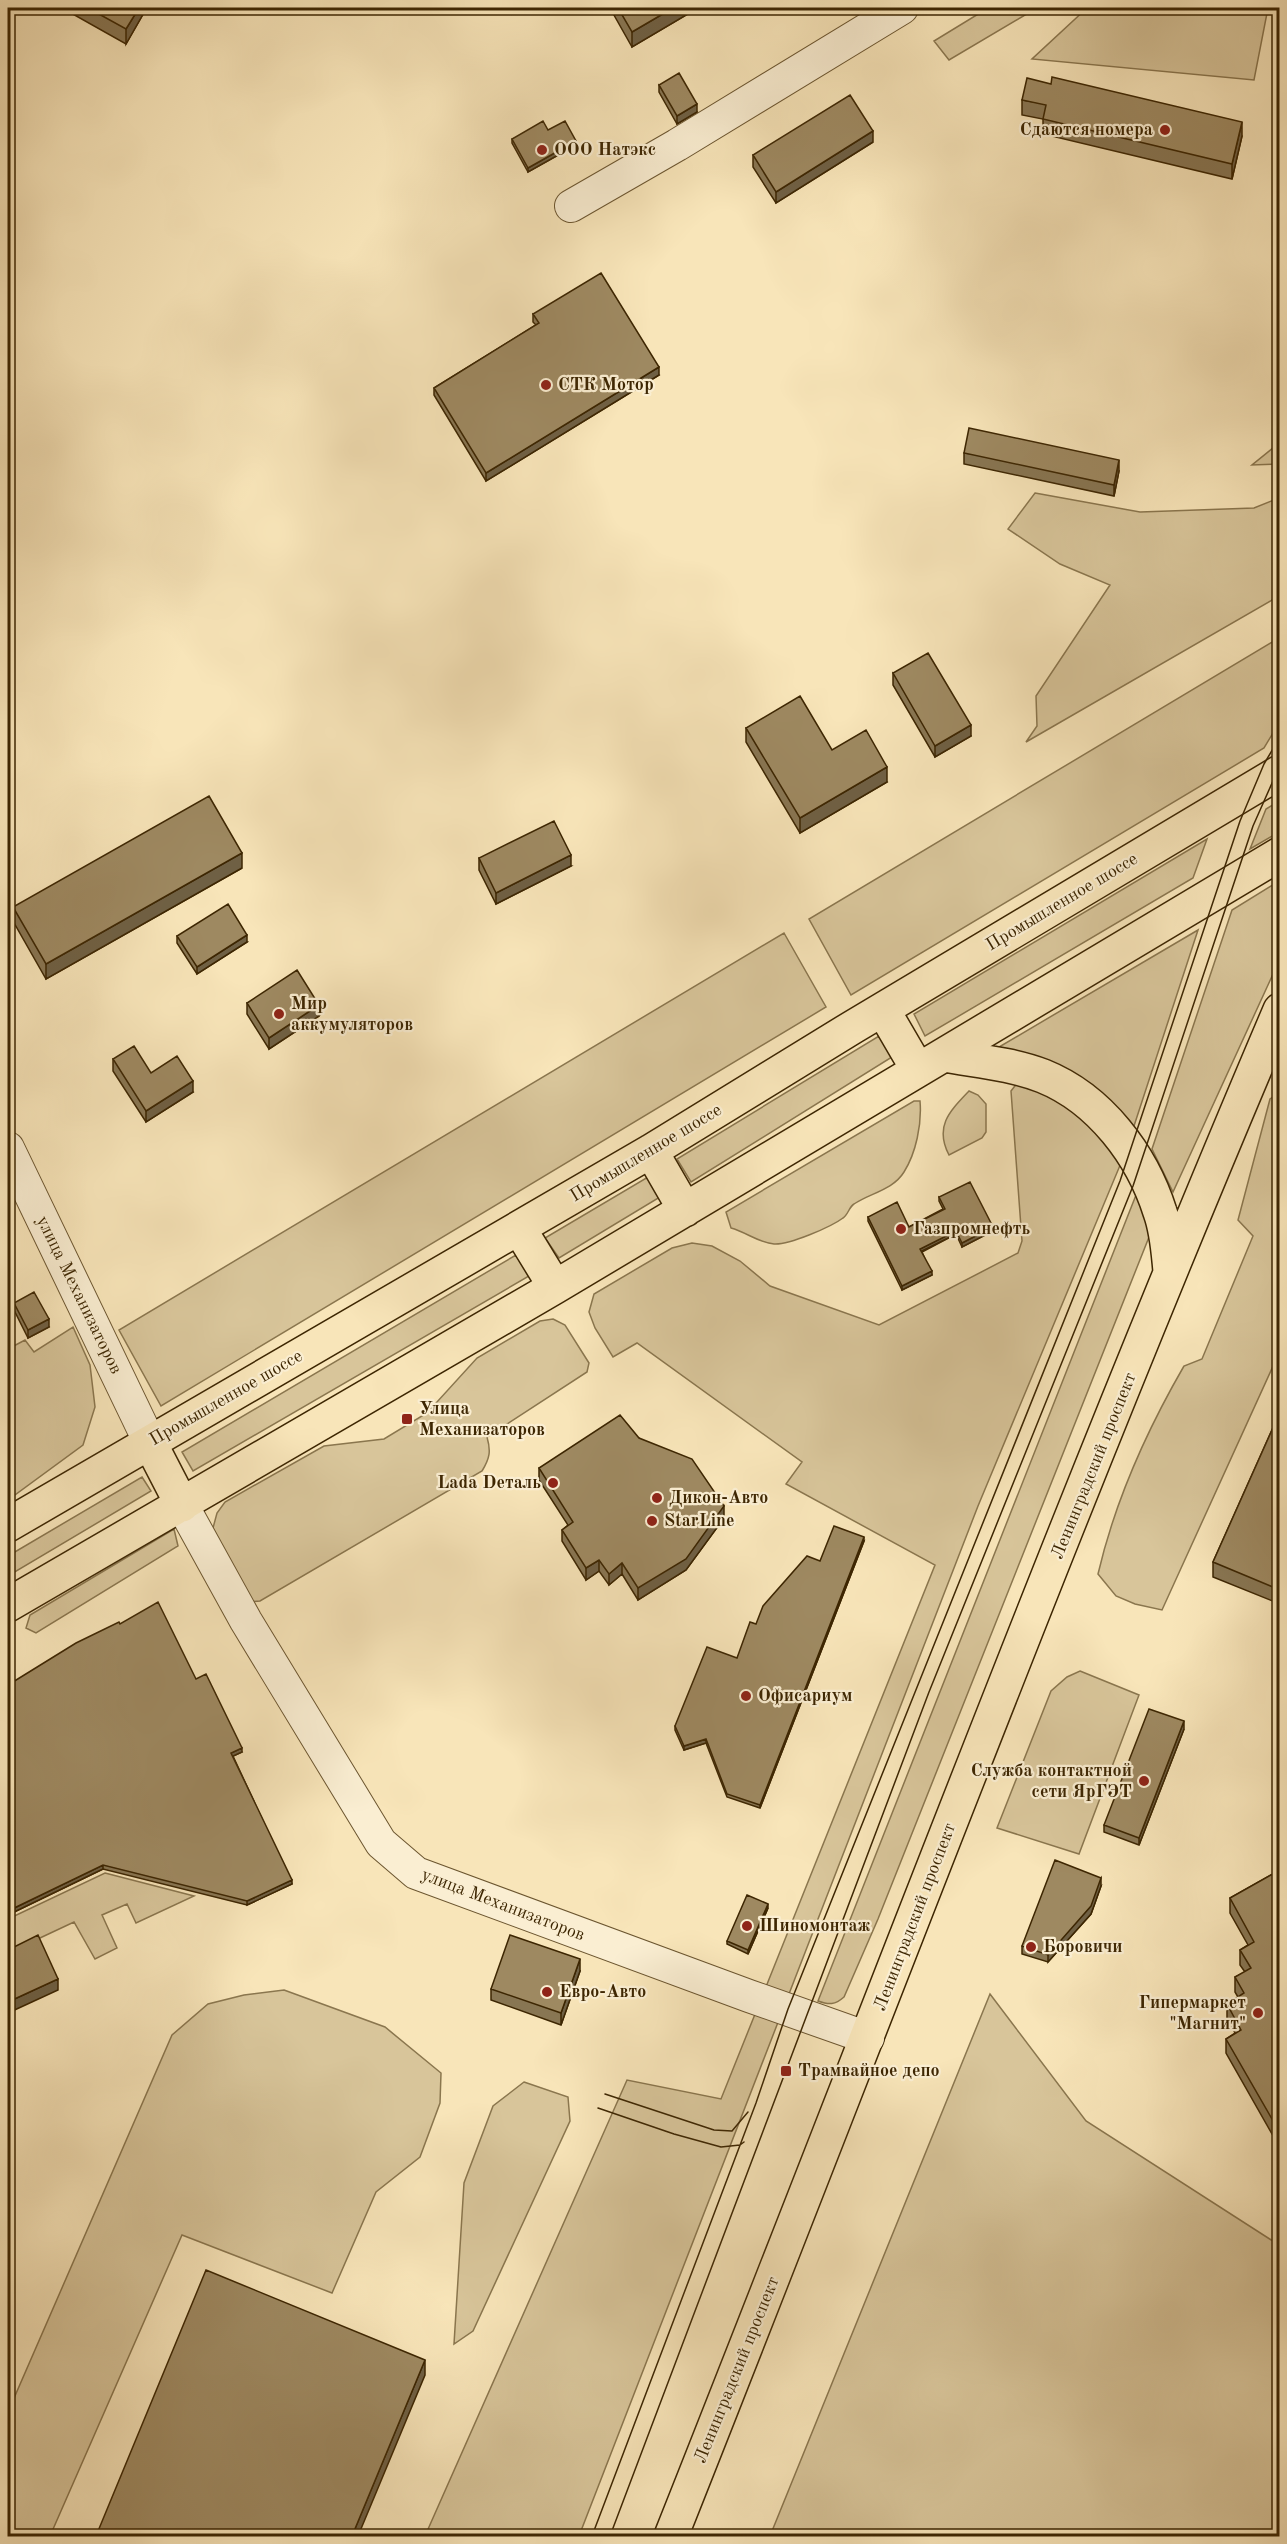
<svg xmlns="http://www.w3.org/2000/svg" width="1287" height="2544" font-family="'Old Standard TT',serif">
<style>
.green{fill:#d8c59a;stroke:#8a764e;stroke-width:1.5}
.lines{fill:none;stroke-linecap:round;stroke-linejoin:round}
.minor-casing{stroke:#6c5630;stroke-width:34}
.major-casing{stroke:#3d2602;stroke-width:36}
.minor{stroke:#faeed2;stroke-width:32}
.major{stroke:#f8e5b9;stroke-width:33}
.tram{stroke:#3d2602;stroke-width:1.5}
.wall{fill:#887653;stroke:#3d2602;stroke-width:1.5}
.shaded-wall{fill:#6f6044;stroke:#3d2602;stroke-width:1.5}
.building{fill:#9e8961;stroke:#3d2602;stroke-width:1.5}
.poi-dot{fill:#8f2418;stroke:#faeed2;stroke-width:2}
.labels{text-anchor:middle;dominant-baseline:central;stroke-width:4.5;stroke-linejoin:round;paint-order:stroke}
.poi-label{font-size:18px;font-weight:bold;fill:#3d2602;stroke:#faeed2;text-anchor:start}
.street-label{font-size:18px;fill:#3d2602;stroke:#faeed2}
</style>
<rect width="100%" height="100%" fill="#f8e5b9"/>
<filter id="stains"><feTurbulence type="fractalNoise" baseFrequency=".00333" numOctaves="4"/><feColorMatrix values="0 0 0 0 .2 0 0 0 0 .09 0 0 0 0 .02 0 0 0 .5 -.17"/></filter>
<radialGradient id="worn" r=".72"><stop offset=".6" stop-color="#630" stop-opacity="0"/><stop offset="1" stop-color="#630" stop-opacity=".3"/></radialGradient>
<path class="green" d="M988 8H1037L949 60 934 41Z
M1087 8H1268L1254 80 1032 59Z
M1279 443V464L1252 465Z
M1035 493 1140 512 1254 508 1279 498V596L1026 742 1037 726 1036 696 1110 585 1060 564 1008 529Z
M1279 638V723L1264 748 851 995 809 919Z
M1279 801V832L1250 849 1266 809Z
M1207 839 1193 878 925 1036 914 1014Z
M1279 881V961L1173 1192 1152 1149 1232 910Z
M1198 930 1133 1129 1029 1055 999 1047Z
M784 933 826 1007 161 1406 119 1330Z
M879 1036 892 1057 691 1182 677 1159Z
M1018 1082 1056 1096 1082 1115 1121 1163 978 1506 579 2536H425L627 2080 721 2099 935 1565 786 1484 802 1462 637 1343 613 1357 595 1328 589 1312 594 1294 672 1248 692 1243 712 1246 740 1261 770 1286 879 1325 1018 1253 1022 1241 1011 1091Z
M969 1091 978 1095 986 1104V1132L982 1138 949 1155C934 1126 950 1111 969 1091Z
M1279 1093V1353L1162 1610 1135 1604 1116 1596 1098 1574C1115 1501 1147 1430 1184 1366L1202 1359 1253 1236 1238 1220 1270 1099Z
M914 1101H920C922 1124 916 1153 904 1172 893 1190 870 1193 854 1204 849 1207 848 1215 843 1218 831 1227 789 1245 774 1244 759 1243 746 1232 731 1228L726 1212Z
M648 1177 660 1197 559 1258 545 1238Z
M1138 1190 1153 1227 878 1919 844 1997C835 2005 829 2005 818 2001Z
M516 1255 529 1276 193 1471 182 1452Z
M553 1319 565 1325 589 1363 587 1372 487 1437C491 1451 490 1458 482 1471L260 1601 249 1602 213 1528 217 1513 225 1502 324 1446 384 1439 427 1413 477 1358 540 1321Z
M73 1327 90 1365 95 1407 83 1445 8 1500V1349L25 1340 34 1352Z
M142 1477 151 1491 8 1576V1556Z
M174 1529 178 1546 36 1633 26 1628 30 1615Z
M1080 1671 1139 1695 1079 1854 997 1828 1051 1691 1067 1677Z
M105 1873 194 1896 136 1923 127 1904 102 1915 117 1948 95 1959 74 1922 8 1953V1919Z
M284 1990 385 2027 441 2073 440 2103 420 2157 376 2192 332 2293 182 2235 50 2536H8V2412L172 2035 208 2004 244 1995Z
M990 1994 1086 2121 1279 2245V2536H770Z
M524 2082 568 2097 570 2121 473 2331 454 2344 464 2183 493 2106Z"/>
<g class="lines">
<g class="minor-casing">
<path id="minor" d="M571 206 677 145 902 8
M8 1148 150 1443
M182 1505 246 1621 381 1843 416 1873 749 1996 868 2038"/>
</g>
<g class="major-casing">
<path id="major" d="M883 1010 918 1070
M944 1055C977 1061 1012 1064 1043 1076 1100 1099 1142 1155 1160 1212 1167 1231 1168 1251 1170 1271
M651 1151 685 1210
M519 1228 555 1287
M150 1443 182 1505
M8 1525 651 1151 853 1027 1280 772
M8 1605 555 1287 1280 854
M671 2536C873 2028 1065 1514 1280 1010"/>
</g>
<use href="#minor" class="minor"/>
<use href="#major" class="major"/>
<path class="tram" d="M605 2094 714 2130 732 2131 748 2112
M598 2108 674 2134 721 2147 740 2145 744 2142
M592 2536 756 2103 788 2009 1120 1181 1240 821 1264 764 1280 737
M610 2536 929 1692 1133 1186 1253 826 1280 765"/>
</g>
<path class="wall" d="M62 8H146V9L126 44Z
M508 8H523L512 14Z
M610 8H698L632 47Z
M659 85 697 112 677 124 659 92Z
M1022 100 1242 136 1232 179 1043 134V119L1022 115Z
M548 130 576 145 528 172 512 143V139Z
M873 142 776 203 753 167V155Z
M533 314 659 375 486 481 434 395V388L536 325 533 322Z
M964 453 1119 471 1114 496 964 464Z
M893 673 971 736 935 757 893 685Z
M746 728 832 750 887 782 800 833 746 742Z
M479 858 571 866 496 904 479 870Z
M242 868 46 979 13 921V907Z
M177 936 247 942 197 974 177 943Z
M247 1003 319 1016 269 1049 247 1014Z
M113 1059 151 1073 193 1092 146 1122 113 1071Z
M939 1197 993 1231 962 1247 956 1234 922 1252 932 1275 902 1290 868 1221V1217L909 1227 943 1209 939 1201Z
M14 1303 49 1327 28 1338 14 1310Z
M1280 1412V1604L1213 1577V1562Z
M639 1438 724 1518 686 1570 638 1600 622 1574 609 1585 599 1571 586 1580 562 1541V1530L568 1525 539 1480V1468Z
M864 1541 760 1808 727 1797 706 1743 684 1750 675 1730V1726L737 1658 756 1624 820 1561Z
M120 1624 242 1752 233 1756 292 1884 247 1905 103 1869 8 1915Z
M1184 1729 1139 1845 1104 1832V1825Z
M1280 1870V2148L1226 2053V2039L1235 2033 1227 2019V2004L1238 1997 1235 1992V1977L1245 1972 1240 1965V1950L1248 1945 1230 1913V1898Z
M1101 1886 1091 1914 1048 1962 1022 1954V1946Z
M768 1908 748 1954 727 1944V1941Z
M580 1971 561 2025 491 2000V1989Z"/>
<path class="shaded-wall" d="M139 8H146V9L126 44V29Z
M512 8H523L512 14Z
M673 8H698L632 47V32Z
M697 104V112L677 124V116Z
M1242 122V136L1232 179V164Z
M873 131V142L776 203V192Z
M576 141V145L528 172V168Z
M659 367V375L486 481V473Z
M1119 460V471L1114 496V485Z
M971 725V736L935 757V746Z
M887 767V782L800 833V818Z
M242 853V868L46 979V964Z
M571 855V866L496 904V893Z
M247 935V942L197 974V967Z
M319 1005V1016L269 1049V1038Z
M193 1081V1092L146 1122V1111Z
M993 1227V1231L962 1247V1243Z
M956 1231V1234L920 1252V1249Z
M932 1271V1275L902 1290V1286Z
M49 1319V1327L28 1338V1330Z
M724 1506V1518L686 1570 638 1600V1588Z
M864 1537V1541L760 1808V1805Z
M599 1560V1571L586 1580V1568Z
M622 1563V1574L609 1585V1574Z
M1184 1721V1729L1139 1845V1838Z
M706 1739V1743L684 1750V1746Z
M242 1748V1752L231 1757V1753Z
M103 1865V1869L8 1915V1911Z
M1101 1878V1886L1091 1914 1048 1962V1955Z
M292 1880V1884L247 1905V1901Z
M768 1904V1908L748 1954V1950Z
M580 1959V1971L561 2025V2013Z
M58 1979V1990L8 2013V2002Z
M425 2360V2375L358 2536H352Z"/>
<path class="building" d="M88 8H139L126 29Z
M618 8H673L632 32Z
M679 73 697 104 677 116 659 85Z
M1052 77 1242 122 1232 164 1043 119 1046 105 1022 100 1027 78 1051 84Z
M850 95 873 131 776 192 753 155Z
M543 121 548 130 565 121 576 141 528 168 512 139Z
M601 273 659 367 486 473 434 388 539 323 533 314Z
M969 428 1119 460 1114 485 964 453Z
M928 653 971 725 935 746 893 673Z
M800 696 832 750 866 730 887 767 800 818 746 728Z
M209 796 242 853 46 964 13 907Z
M554 821 571 855 496 893 479 858Z
M228 904 247 935 197 967 177 936Z
M297 970 319 1005 269 1038 247 1003Z
M134 1046 151 1073 177 1056 193 1081 146 1111 113 1059Z
M970 1182 993 1227 962 1243 956 1231 920 1249 932 1271 902 1286 868 1217 897 1202 909 1227 945 1209 939 1197Z
M34 1292 49 1319 28 1330 14 1303Z
M1280 1412V1590L1213 1562Z
M620 1415 639 1438 692 1459 724 1506 686 1559 638 1588 622 1563 609 1574 599 1560 586 1568 562 1530 573 1522 539 1468Z
M834 1526 864 1537 760 1805 727 1794 706 1739 684 1746 675 1726 707 1647 737 1658 750 1622 756 1624 763 1606 807 1556 820 1561Z
M158 1602 196 1679 206 1674 242 1748 231 1753 292 1880 247 1901 103 1865 8 1911V1685L76 1643 119 1622 120 1624Z
M1149 1709 1184 1721 1139 1838 1104 1825Z
M1055 1860 1101 1878 1091 1906 1048 1955 1022 1946Z
M1280 1870V2133L1226 2039 1241 2030 1227 2004 1244 1993 1235 1977 1251 1968 1240 1950 1254 1942 1230 1898Z
M747 1895 768 1904 748 1950 727 1941Z
M38 1935 58 1979 8 2002V1950Z
M510 1935 580 1959 561 2013 491 1989Z
M206 2270 425 2360 352 2536H96Z"/>
<g class="poi-dot">
<circle cx="1165" cy="130" r="6"/>
<circle cx="542" cy="150" r="6"/>
<circle cx="546" cy="385" r="6"/>
<circle cx="279" cy="1014" r="6"/>
<circle cx="901" cy="1229" r="6"/>
<rect x="401" y="1413" width="12" height="12" rx="3"/>
<circle cx="553" cy="1483" r="6"/>
<circle cx="657" cy="1498" r="6"/>
<circle cx="652" cy="1521" r="6"/>
<circle cx="746" cy="1696" r="6"/>
<circle cx="1144" cy="1781" r="6"/>
<circle cx="747" cy="1926" r="6"/>
<circle cx="1031" cy="1947" r="6"/>
<circle cx="547" cy="1992" r="6"/>
<circle cx="1258" cy="2013" r="6"/>
<rect x="780" y="2065" width="12" height="12" rx="3"/>
</g>
<g class="labels">
<g class="poi-label">
<text x="1153" y="130" text-anchor="end">Сдаются номера</text>
<text x="554" y="150">ООО Натэкс</text>
<text x="558" y="385">СТК Мотор</text>
<text x="291" y="1004">Мир<tspan x="291" dy="21">аккумуляторов</tspan></text>
<text x="913" y="1229">Газпромнефть</text>
<text x="419" y="1409">Улица<tspan x="419" dy="21">Механизаторов</tspan></text>
<text x="541" y="1483" text-anchor="end">Lada Dеталь</text>
<text x="669" y="1498">Дикон-Авто</text>
<text x="664" y="1521">StarLine</text>
<text x="758" y="1696">Офисариум</text>
<text x="1132" y="1771" text-anchor="end">Служба контактной<tspan x="1132" dy="21">сети ЯрГЭТ</tspan></text>
<text x="759" y="1926">Шиномонтаж</text>
<text x="1043" y="1947">Боровичи</text>
<text x="559" y="1992">Евро-Авто</text>
<text x="1246" y="2003" text-anchor="end">Гипермаркет<tspan x="1246" dy="21">"Магнит"</tspan></text>
<text x="798" y="2071">Трамвайное депо</text>
</g>
<g class="street-label">
<text transform="translate(1062 902) rotate(-31)">Промышленное шоссе</text>
<text transform="translate(646 1153) rotate(-31)">Промышленное шоссе</text>
<text transform="translate(79 1295) rotate(64)">улица Механизаторов</text>
<text transform="translate(226 1398) rotate(-30)">Промышленное шоссе</text>
<text transform="translate(1094 1466) rotate(-68)">Ленинградский проспект</text>
<text transform="translate(503 1905) rotate(21)">улица Механизаторов</text>
<text transform="translate(915 1917) rotate(-69)">Ленинградский проспект</text>
<text transform="translate(737 2370) rotate(-68)">Ленинградский проспект</text>
</g>
</g>
<rect width="1287" height="2544" fill="none" stroke="#f8e5b9" stroke-width="30"/>
<rect x="9" y="9" width="1269" height="2526" fill="none" stroke="#3d2602" stroke-width="3"/>
<rect x="15" y="15" width="1257" height="2514" fill="none" stroke="#3d2602" stroke-width="1.5"/>
<rect width="100%" height="100%" filter="url(#stains)"/>
<rect width="100%" height="100%" fill="url(#worn)"/>
</svg>
